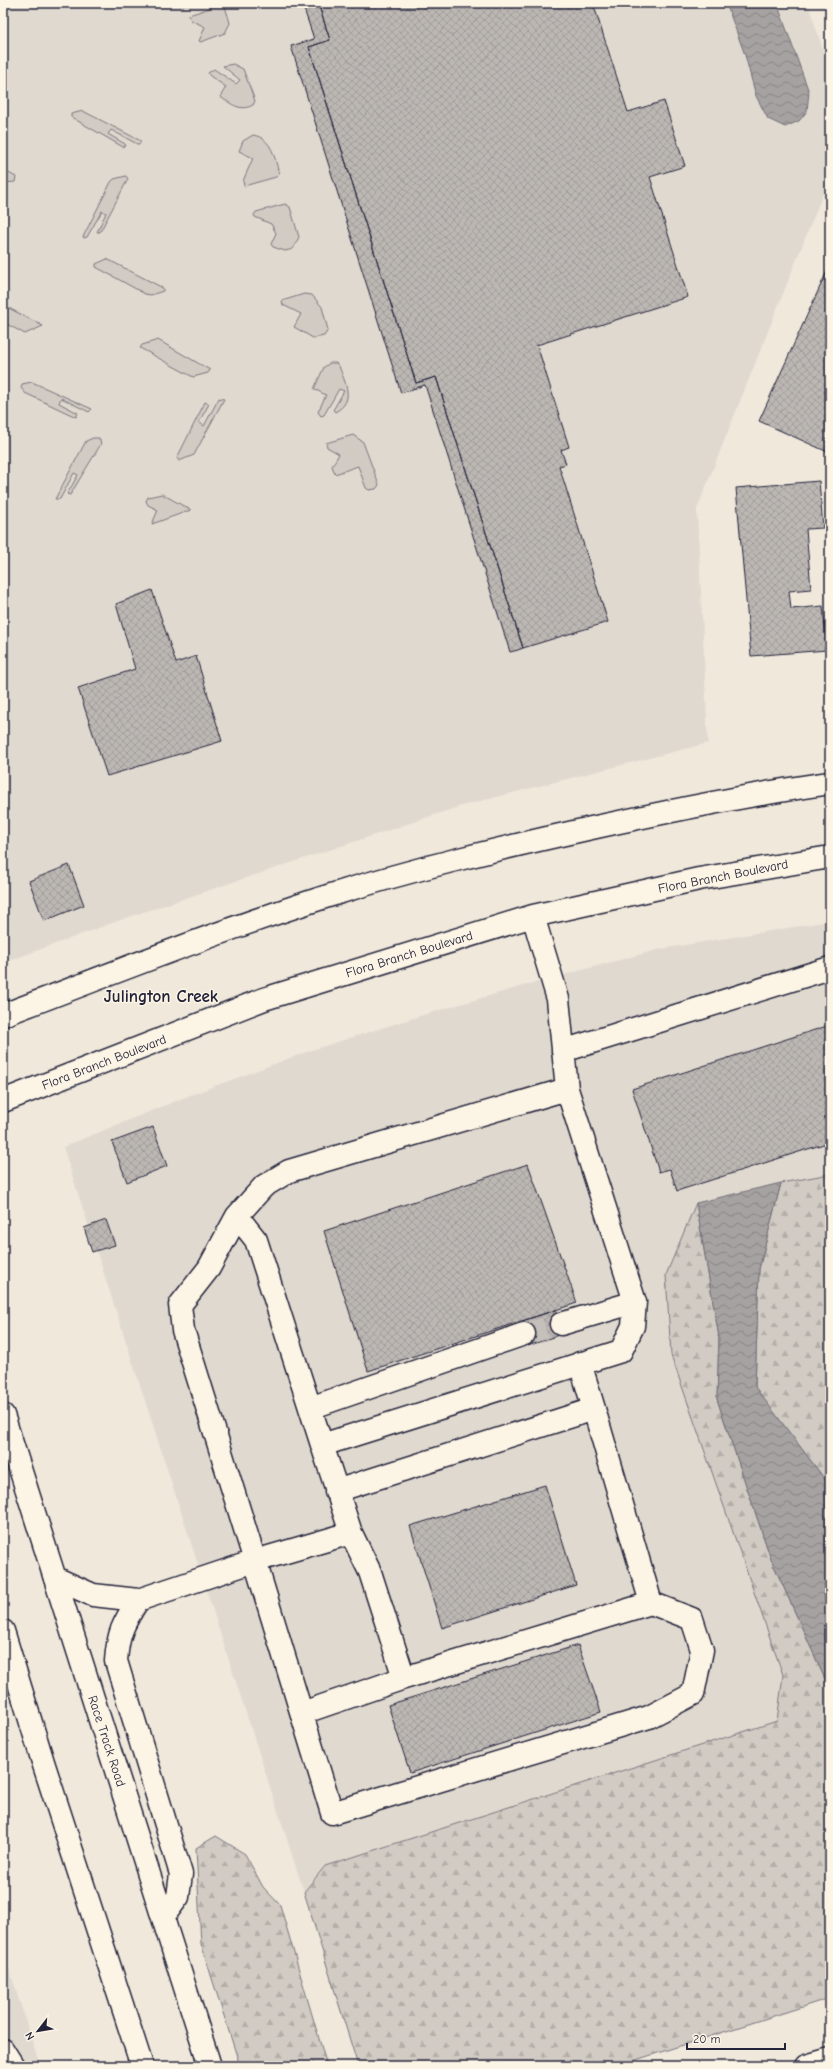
<svg xmlns="http://www.w3.org/2000/svg" width="833" height="2069" font-family="'Comic Neue',sans-serif">
<style>
.built{fill:#e0d9cf}
.green{fill:#d1cbc3;stroke:#7a767f}
.forest{fill:url(#forest-firs);stroke:#7a767f}
.water{fill:url(#water-waves);stroke:#716f79}
.building{fill:url(#building-cross-hatch);stroke:#22223b}
.lines{fill:none;stroke-linecap:round;stroke-linejoin:round}
.minor-tunnel{stroke:#c6c0bb;stroke-width:22;stroke-dasharray:22 11;stroke-linecap:butt}
.minor-casing{stroke:#22223b;stroke-width:25}
.major-casing{stroke:#22223b;stroke-width:25}
.minor{stroke:#fcf5e5;stroke-width:22}
.major{stroke:#fcf5e5;stroke-width:22}
.labels{text-anchor:middle;dominant-baseline:central;stroke-width:3;stroke-linejoin:round;paint-order:stroke}
.street-label{font-size:13px;fill:#22223b;stroke:#fcf5e5}
.district-label{font-size:17px;font-weight:bold;fill:#22223b;stroke:#fcf5e5}
</style>
<defs>
<pattern id="forest-firs" width="22" height="20" patternUnits="userSpaceOnUse"><rect width="22" height="20" fill="#d1cbc3"/><path d="M5 1l3.5 6h-7zM16 11l3.5 6h-7z" fill="#b3aea8"/></pattern>
<pattern id="water-waves" width="16" height="10" patternUnits="userSpaceOnUse"><rect width="16" height="10" fill="#a6a2a2"/><path d="M0 5q4-4 8 0t8 0" fill="none" stroke="#878485"/></pattern>
<pattern id="building-cross-hatch" width="8" height="8" patternUnits="userSpaceOnUse"><rect width="8" height="8" fill="#bcb7b3"/><path d="M0 0l8 8M0 8l8-8" fill="none" stroke="#a19d9b"/></pattern>
</defs>
<rect width="100%" height="100%" fill="#efe8db"/>
<filter id="ink" filterUnits="userSpaceOnUse"><feTurbulence type="fractalNoise" baseFrequency=".025" numOctaves="2"/><feDisplacementMap in="SourceGraphic" scale="8" xChannelSelector="R" yChannelSelector="G"/><feConvolveMatrix kernelMatrix="1 2 1 2 8 2 1 2 1" color-interpolation-filters="sRGB"/></filter>
<g filter="url(#ink)">
<path class="built" d="M3 3H808L830 72V176L697 509 708 743 461 806 123 919 3 963Z
M830 921V1174L781 1184 759 1269 755 1387 830 1486V1690L717 1399 719 1337 671 1355 783 1675 777 1721 325 1866 304 1892 63 1147 188 1096 312 1050 423 1015 526 985 661 949Z
M3 1949 40 2066H3Z"/>
<path class="green" d="M209 3H224L230 23 225 33 201 42 199 41 205 27 191 20 189 15 210 8Z
M233 64 243 69 255 101 253 105C240 112 232 104 220 97L226 87 210 76 208 73 214 69 236 84 240 80 223 66Z
M83 111 141 141 139 145 111 130 108 134 125 144 126 146 123 147 71 117V114Z
M253 135C272 138 275 158 279 174L276 177 244 186 243 181 253 158 239 151 243 141Z
M3 170 16 177 15 182 3 183Z
M126 176 128 179 100 232H97L106 213 102 211 87 237 84 238 83 237 111 182 114 179Z
M285 204 290 207 299 237 293 249 285 251 273 247 271 244 276 233 271 224 255 217 254 215 256 212Z
M107 259 163 288V291L151 295 145 294 96 267V264Z
M304 294 312 295 322 307 328 330 324 336 313 338 294 327 301 314 283 305 282 301Z
M3 305 43 326 25 334 3 322Z
M158 340 210 370 208 373 193 377 140 348 142 345Z
M330 363H336L339 366C345 383 356 401 335 412L333 410 344 391 339 389 324 415 321 416 318 412 326 395 314 389 324 367Z
M32 382 92 409 89 412 61 398 59 403 78 413 76 417 25 393 21 388 22 384Z
M219 398 224 399 194 455 179 461 177 458 205 402 209 404 199 422 204 426Z
M353 435 363 442 379 485 376 489 369 490 366 488 358 466 335 474 332 466 339 454 327 447 326 443Z
M93 438H99L101 444 70 495 67 494 78 475 74 473 60 499H55L86 441Z
M162 494 191 510 152 524 158 510 148 505 146 501 148 497Z"/>
<path class="forest" d="M830 1174V1486L755 1388 759 1269 781 1183Z
M696 1203 719 1337 717 1399 771 1559 830 1690V1998L617 2066H358L304 1892 325 1866 777 1721 783 1675 671 1355 666 1275Z
M216 1836 245 1854 263 1887 280 1905 327 2066H240L201 1944 196 1848Z"/>
<path class="water" d="M726 3H777L809 92 807 111 799 121 785 127 768 119 756 96 745 55Z
M781 1183 759 1269 755 1387 830 1486V1690L771 1559 717 1399 719 1337 696 1203Z"/>
<path class="building" d="M302 3H318L330 40 309 47 416 383 436 377 523 648 518 650 510 652 425 385 401 393 291 46 314 39Z
M318 3H429L430 7 441 3H593L628 112 664 101 685 166 650 177 688 297 537 345 569 447 561 450 566 464 559 466 608 622 523 648 436 377 416 383 309 47 330 40Z
M828 269 830 270V453L759 421Z
M819 481 823 528 806 529 811 589 789 591 791 609 823 606 827 650 751 656 736 488Z
M152 590 176 663 196 656 222 741 107 776 78 688 135 669 116 604Z
M69 865 84 905 44 921 29 881Z
M830 1025V1142L677 1191 670 1169 659 1172 632 1089Z
M153 1127 167 1166 127 1182 112 1142Z
M528 1164 577 1303 368 1371 324 1231Z
M106 1220 115 1245 92 1252 84 1228Z
M556 1310 564 1333 528 1346 519 1322Z
M545 1485 576 1585 442 1628 410 1526Z
M578 1645 601 1712 410 1773 388 1705Z"/>
<g class="lines">
<path class="minor-tunnel" d="M524 1334 561 1324"/>
<g class="minor-casing">
<path id="minor" d="M3 1015C111 974 218 931 328 896 416 868 506 847 596 827 674 810 751 794 830 783
M563 1051 830 968
M3 1101 264 999 533 916 699 879 830 857
M237 1216 256 1240 322 1445
M561 1324 635 1302
M580 1363 594 1409
M310 1408 524 1334
M336 1491 594 1409 651 1603
M351 1533 370 1572 404 1678
M55 1578 93 1595 138 1600 255 1561 183 1330 180 1305 209 1268 237 1216 264 1186 289 1171 567 1089
M138 1600C123 1624 118 1633 116 1661L181 1874 178 1897 163 1917
M302 1713 404 1678 651 1603 692 1619 702 1650 693 1694 649 1717 332 1813 255 1561 351 1533 322 1445 621 1351 633 1326 635 1302 567 1089 558 999 533 916
M3 2050 13 2066
M806 2066 830 2059"/>
</g>
<g class="major-casing">
<path id="major" d="M3 1415 210 2066
M3 1631 43 1762 142 2066"/>
</g>
<use href="#minor" class="minor"/>
<use href="#major" class="major"/>
</g>
</g>
<g class="labels">
<g class="street-label">
<text transform="translate(723 876) rotate(-11)">Flora Branch Boulevard</text>
<text transform="translate(409 954) rotate(-17)">Flora Branch Boulevard</text>
<text transform="translate(104 1062) rotate(-21)">Flora Branch Boulevard</text>
<text transform="translate(107 1741) rotate(72)">Race Track Road</text>
</g>
<g class="district-label">
<text x="161" y="996">Julington Creek</text>
</g>
</g>
<rect width="833" height="2069" fill="none" stroke="#fcf5e5" stroke-width="16"/>
<rect x="8" y="8" width="817" height="2053" fill="none" stroke="#22223b" stroke-width="1.5" filter="url(#ink)"/>
<g transform="translate(38 2031) rotate(239)" stroke="#fcf5e5" stroke-width="3" paint-order="stroke">
<path d="M0-3L7 15L0 10L-7 15Z" fill="#22223b"/>
<text y="-6" font-size="11" font-weight="bold" text-anchor="middle" fill="#22223b">N</text>
</g>
<path d="M687 2043v6h98v-6" fill="none" stroke="#22223b" stroke-width="2"/>
<text x="693" y="2043" font-size="12" fill="#22223b" stroke="#fcf5e5" stroke-width="3" paint-order="stroke">20 m</text>
</svg>
